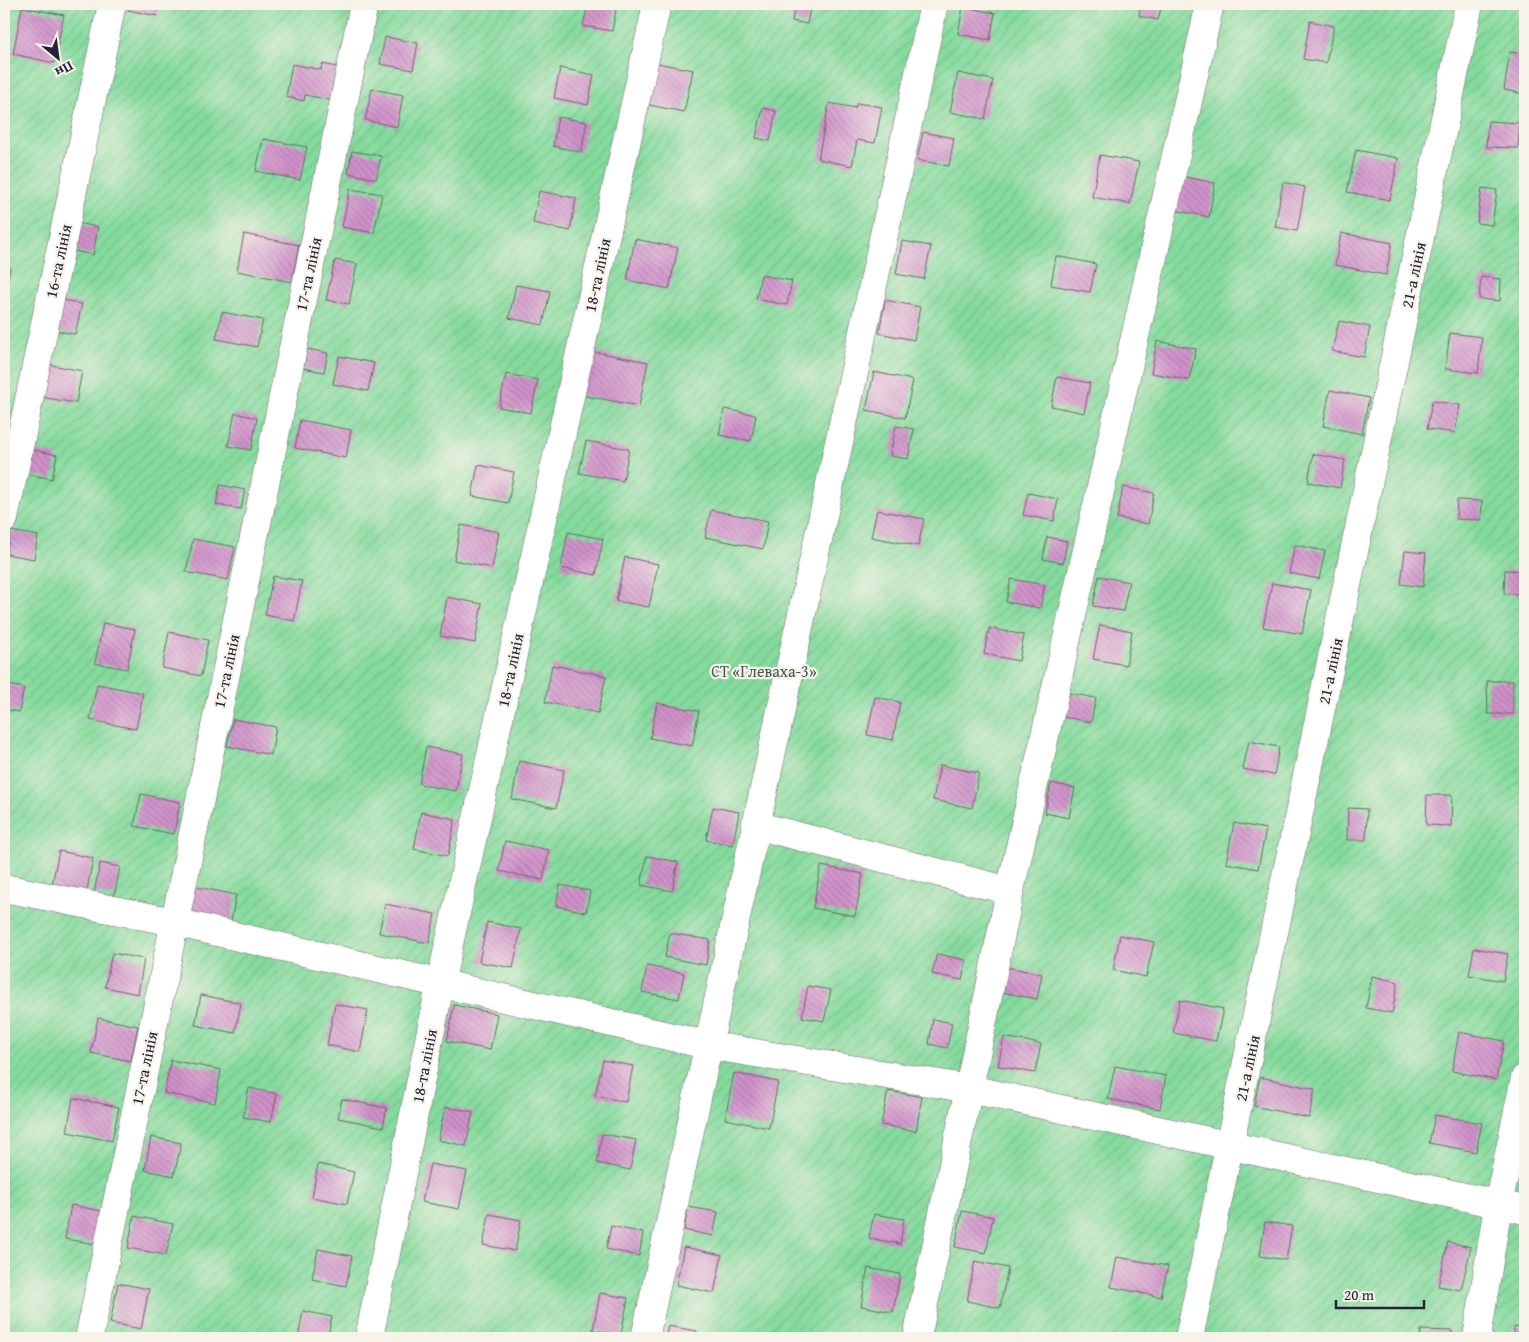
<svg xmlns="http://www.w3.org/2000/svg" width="1529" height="1342" font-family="'Gentium Book Plus',serif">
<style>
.garden{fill:url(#garden-furrows);stroke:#547e6c}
.building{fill:url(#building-back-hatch)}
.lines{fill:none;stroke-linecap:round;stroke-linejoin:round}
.minor-casing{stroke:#686468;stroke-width:29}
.minor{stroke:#fff;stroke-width:28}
.labels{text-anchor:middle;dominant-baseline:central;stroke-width:4.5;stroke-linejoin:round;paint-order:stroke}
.street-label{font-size:16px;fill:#22223b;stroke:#f7f3e8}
.park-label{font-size:16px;fill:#405a59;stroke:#f7f3e8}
</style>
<defs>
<pattern id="garden-furrows" width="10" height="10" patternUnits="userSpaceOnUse" patternTransform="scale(1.25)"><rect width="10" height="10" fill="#85db9e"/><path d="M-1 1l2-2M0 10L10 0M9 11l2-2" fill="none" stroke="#73bc89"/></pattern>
<pattern id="building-back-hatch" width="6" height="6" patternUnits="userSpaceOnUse" patternTransform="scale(1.25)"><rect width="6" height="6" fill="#d192cb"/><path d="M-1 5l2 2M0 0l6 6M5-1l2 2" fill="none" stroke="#a977a6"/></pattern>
</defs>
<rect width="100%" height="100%" fill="#f7f3e8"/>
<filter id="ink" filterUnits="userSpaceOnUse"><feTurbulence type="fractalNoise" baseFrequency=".02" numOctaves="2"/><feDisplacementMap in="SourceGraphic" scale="10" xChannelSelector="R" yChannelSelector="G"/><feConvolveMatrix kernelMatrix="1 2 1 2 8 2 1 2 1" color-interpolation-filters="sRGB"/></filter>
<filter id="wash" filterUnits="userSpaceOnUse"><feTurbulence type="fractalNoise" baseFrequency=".0096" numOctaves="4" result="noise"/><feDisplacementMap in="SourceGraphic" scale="20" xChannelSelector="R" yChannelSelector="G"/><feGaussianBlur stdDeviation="1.12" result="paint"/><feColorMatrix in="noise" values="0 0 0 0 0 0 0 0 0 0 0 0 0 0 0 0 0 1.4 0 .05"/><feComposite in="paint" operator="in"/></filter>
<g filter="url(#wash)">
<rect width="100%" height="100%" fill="#ebe0bd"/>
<path class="garden" d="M4 4H1525V1338H4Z"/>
<g id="blocks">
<path class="building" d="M129 4H159L157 16 128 10Z
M588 4H617L612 31 583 26Z
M795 4H811L807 24 792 21Z
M1141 4H1162L1158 20 1139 16Z
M22 7 64 15 54 63 13 54Z
M963 7 995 13 990 40 958 34Z
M1310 21 1334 26 1326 63 1303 59Z
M385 37 418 43 413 70 380 64Z
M1510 52 1525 54V94L1504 90Z
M657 63 693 70 684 112 649 105Z
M292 64 321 70 322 64 342 68 335 101 305 95 304 101 286 97Z
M560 68 594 75 588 105 554 98Z
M958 73 993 80 985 119 950 112Z
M372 89 403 95 397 127 365 120Z
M829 103 855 108 857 103 882 107 875 143 857 140 852 166 818 159Z
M763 108 776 111 770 141 756 138Z
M558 117 587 122 581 152 553 146Z
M1488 121 1520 123 1518 148 1486 147Z
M923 132 954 138 949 166 917 160Z
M263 139 307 147 300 180 256 171Z
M1356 150 1398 158 1390 200 1347 192Z
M352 151 381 156 376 179 348 173Z
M1100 155 1139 162 1130 204 1092 197Z
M1180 176 1215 183 1209 217 1174 210Z
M1283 182 1305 187 1297 231 1275 227Z
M1482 188 1497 190 1492 225 1477 223Z
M350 189 382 194 374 233 342 227Z
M539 191 576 198 570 231 533 223Z
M71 222 98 227 93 255 65 249Z
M1341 233 1392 243 1386 275 1335 265Z
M244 234 299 245 292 282 237 271Z
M635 239 678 248 669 289 627 280Z
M902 241 931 246 924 279 896 274Z
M1056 256 1096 264 1090 292 1051 285Z
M335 260 357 264 349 304 326 300Z
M4 266 10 268 5 297 4 296Z
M761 275 792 281 787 305 756 299Z
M1481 277 1501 279 1500 301 1479 299Z
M516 285 550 291 543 325 509 318Z
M58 299 82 304 75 334 52 330Z
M885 300 920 307 914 340 879 333Z
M222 312 263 320 257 347 216 339Z
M1339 321 1370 327 1364 357 1332 351Z
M1450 333 1482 337 1478 373 1445 369Z
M1157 341 1196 349 1189 380 1151 373Z
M307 349 328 353 324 372 303 368Z
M585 350 648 362 639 406 576 394Z
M339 356 374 363 368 391 333 384Z
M47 364 82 371 76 403 40 397Z
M874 372 913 380 905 418 866 410Z
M506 374 538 380 531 413 499 407Z
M1057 377 1090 383 1084 413 1051 406Z
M1330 390 1369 398 1362 434 1323 426Z
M1432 401 1460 405 1455 433 1427 429Z
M724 409 756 415 751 441 719 435Z
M235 413 257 418 251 450 228 446Z
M300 420 351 430 346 458 295 448Z
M896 426 914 429 908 459 890 456Z
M586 441 629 449 623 481 579 473Z
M24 448 57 455 52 479 19 472Z
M1313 454 1345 460 1340 488 1308 482Z
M478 465 514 472 508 503 472 496Z
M220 485 245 490 241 509 216 505Z
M1123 487 1154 493 1148 524 1117 518Z
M1028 493 1058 499 1054 521 1023 515Z
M1457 500 1482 501 1481 520 1456 519Z
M711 510 768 521 763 549 705 537Z
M877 510 924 519 918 546 871 537Z
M461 525 499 532 492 568 454 560Z
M11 531 38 536 34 559 6 554Z
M568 532 603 539 596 575 561 568Z
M1047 537 1067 541 1063 563 1043 559Z
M193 539 235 547 228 580 186 572Z
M1295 545 1325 551 1319 579 1289 573Z
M1405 551 1426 553 1423 587 1401 584Z
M625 557 658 564 649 607 616 601Z
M1505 570 1525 571 1524 594H1504Z
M273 576 302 581 294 621 265 615Z
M1099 576 1129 582 1123 611 1093 606Z
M1011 579 1045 585 1040 608 1006 602Z
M1272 583 1311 590 1302 634 1263 627Z
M447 597 482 604 475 643 440 636Z
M103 623 135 629 127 669 95 663Z
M1100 625 1132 631 1126 665 1093 659Z
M989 628 1024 635 1019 661 984 654Z
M169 632 208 640 201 676 162 668Z
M552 665 606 676 598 713 545 702Z
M1487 681H1513V714H1488Z
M4 684 24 688 19 712 4 709Z
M97 684 143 693 136 729 90 720Z
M1068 693 1096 698 1091 722 1063 717Z
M875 697 900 702 893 740 867 735Z
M657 703 699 711 692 746 650 738Z
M233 719 276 727 271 755 227 746Z
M1249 741 1279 747 1274 775 1243 769Z
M426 747 463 754 456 791 419 784Z
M519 761 564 770 556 808 512 799Z
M940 765 979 773 972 808 933 800Z
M1051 783 1075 788 1069 818 1045 813Z
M141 794 180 802 174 834 134 826Z
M1427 795H1452L1451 826 1426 825Z
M713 807 739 812 733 845 706 840Z
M1348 808 1367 809 1366 840H1347Z
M421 812 455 819 448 856 414 849Z
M1234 823 1266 829 1258 869 1226 863Z
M505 841 549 850 543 880 499 871Z
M59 851 93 858 86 896 51 889Z
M647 856 678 862 672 891 641 885Z
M100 863 120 867 114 897 94 893Z
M821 866 863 874 855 916 813 908Z
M188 885 236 895 230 926 182 916Z
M560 885 590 891 586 912 556 906Z
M385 904 435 914 429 943 379 933Z
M1522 919H1525V943H1521Z
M487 922 521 929 513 968 479 962Z
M670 933 710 940 706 965 665 957Z
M1120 935 1154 942 1146 977 1113 970Z
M1474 948 1508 954 1503 981 1469 975Z
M112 953 144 959 138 994 105 987Z
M937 954 966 960 962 980 932 974Z
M647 966 684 973 679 999 642 992Z
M1006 967 1042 974 1037 999 1001 992Z
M1372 976 1398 982 1392 1013 1366 1008Z
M808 986 831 990 824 1021 802 1017Z
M201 995 241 1003 235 1033 195 1025Z
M1180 1000 1223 1009 1216 1041 1173 1033Z
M335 1004 368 1010 360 1052 327 1045Z
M454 1005 497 1014 490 1050 447 1041Z
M98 1018 138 1026 131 1061 91 1053Z
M933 1019 952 1023 947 1048 929 1044Z
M1459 1032 1504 1041 1496 1080 1452 1071Z
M1004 1037 1041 1044 1035 1073 998 1066Z
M171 1060 221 1070 215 1103 164 1093Z
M603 1060 633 1066 626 1102 595 1096Z
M1115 1066 1166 1076 1160 1109 1108 1099Z
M734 1073 778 1082 769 1128 725 1119Z
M1260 1077 1315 1089 1309 1118 1254 1106Z
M249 1088 277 1094 271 1122 243 1117Z
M888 1091 922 1097 916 1131 881 1125Z
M73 1098 119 1107 112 1141 67 1132Z
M342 1099 387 1108 383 1127 338 1118Z
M445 1107 473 1112 466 1146 438 1140Z
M1435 1115 1482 1123 1476 1152 1429 1143Z
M602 1134 636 1140 630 1170 597 1163Z
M151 1137 181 1143 174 1176 145 1170Z
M318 1164 354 1172 347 1204 312 1197Z
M430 1164 467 1171 459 1209 422 1202Z
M71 1205 102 1211 96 1244 65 1239Z
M688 1207 718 1212 713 1236 684 1230Z
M962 1211 993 1217 986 1253 955 1247Z
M489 1214 521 1220 515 1251 483 1245Z
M874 1214 904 1219 900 1244 869 1238Z
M134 1216 173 1224 166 1255 128 1248Z
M1265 1222 1292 1226 1286 1260 1260 1256Z
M611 1226 643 1233 639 1256 606 1249Z
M1448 1242 1471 1247 1461 1290 1438 1286Z
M684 1247 722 1255 714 1293 676 1285Z
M318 1249 352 1256 346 1286 312 1279Z
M1117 1257 1168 1266 1161 1297 1111 1287Z
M975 1261 1008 1268 1000 1308 967 1301Z
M868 1268 900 1274 893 1312 861 1306Z
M118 1283 149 1289 141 1329 110 1323Z
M600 1293 628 1298 621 1335 593 1330Z
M303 1311 332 1317 327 1338H298Z
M668 1326 697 1331 695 1338H665Z
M1514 1327 1525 1328V1338H1513Z
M1421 1330 1452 1331V1338H1420Z"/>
</g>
</g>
<g filter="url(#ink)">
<use href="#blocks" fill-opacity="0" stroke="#686468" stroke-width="1"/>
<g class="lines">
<g class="minor-casing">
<path id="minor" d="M4 519 112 4
M755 825 1010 891
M4 888 174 922 707 1045 970 1089 1525 1210
M89 1338 364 4
M369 1338 440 985 657 4
M645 1338 934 4
M917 1338 1010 891 1210 4
M1189 1338 1469 4
M1477 1338 1498 1205 1525 1078"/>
</g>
<use href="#minor" class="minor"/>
</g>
</g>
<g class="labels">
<g class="street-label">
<text transform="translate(58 261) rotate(-78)">16-та лінія</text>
<text transform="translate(308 274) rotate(-78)">17-та лінія</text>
<text transform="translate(597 275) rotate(-78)">18-та лінія</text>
<text transform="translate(1413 275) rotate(-78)">21-а лінія</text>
<text transform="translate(510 670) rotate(-78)">18-та лінія</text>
<text transform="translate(226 671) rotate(-78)">17-та лінія</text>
<text transform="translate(1330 671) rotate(-78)">21-а лінія</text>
<text transform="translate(424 1066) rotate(-79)">18-та лінія</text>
<text transform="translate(144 1068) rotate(-78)">17-та лінія</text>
<text transform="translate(1247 1068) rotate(-78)">21-а лінія</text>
</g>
<g class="park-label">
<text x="764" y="671">СТ «Глеваха-3»</text>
</g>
</g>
<rect width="1529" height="1342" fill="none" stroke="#f7f3e8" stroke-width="20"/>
<g transform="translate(58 58) rotate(151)" stroke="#f7f3e8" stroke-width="4" paint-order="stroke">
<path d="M0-4L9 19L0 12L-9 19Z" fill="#22223b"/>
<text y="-8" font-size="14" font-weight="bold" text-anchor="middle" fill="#22223b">Пн</text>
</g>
<path d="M1336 1300v8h88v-8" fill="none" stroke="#22223b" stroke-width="2.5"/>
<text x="1344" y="1300" font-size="15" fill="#22223b" stroke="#f7f3e8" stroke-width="4" paint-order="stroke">20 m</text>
</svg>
